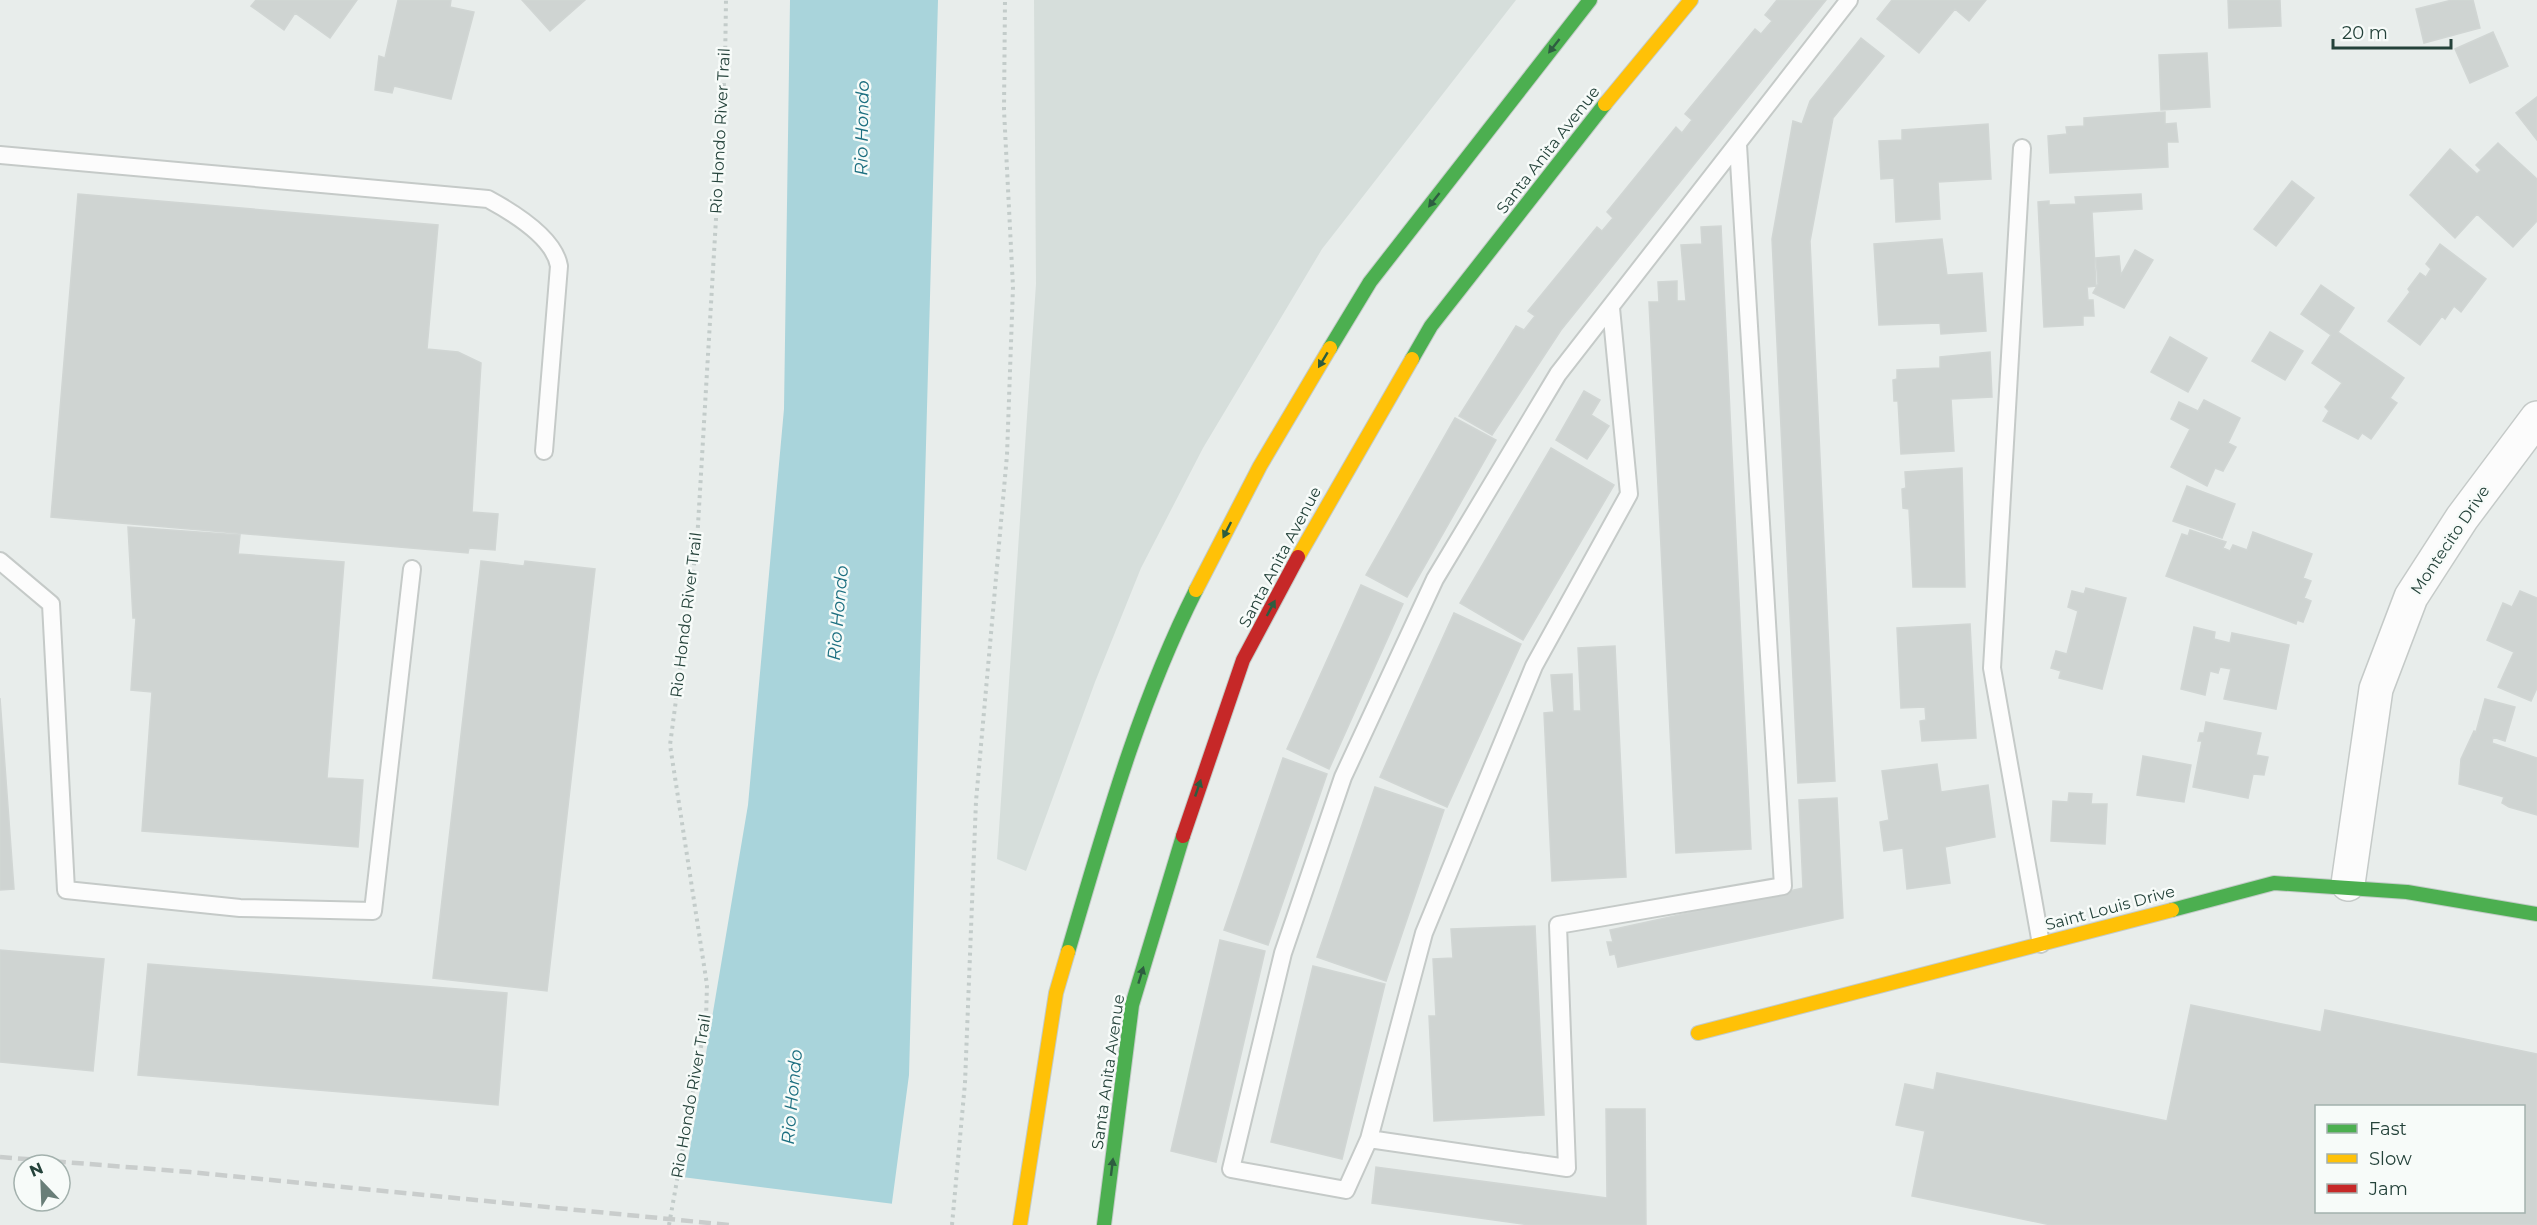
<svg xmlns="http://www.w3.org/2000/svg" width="2537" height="1225" font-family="Montserrat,sans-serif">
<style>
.built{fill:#d6dedb}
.water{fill:#a9d4db}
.pier{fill:#e8edeb}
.building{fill:#cfd4d2;stroke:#d1d6d4;stroke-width:1.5;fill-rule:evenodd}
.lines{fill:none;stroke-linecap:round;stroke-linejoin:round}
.lane-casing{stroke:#c5cac8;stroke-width:20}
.street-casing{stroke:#c5cac8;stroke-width:36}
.fast-casing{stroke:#c3cbc8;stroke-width:16}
.slow-casing{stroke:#c3cbc8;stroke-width:16}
.jam-casing{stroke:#c3cbc8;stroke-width:16}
.path{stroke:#c3ccca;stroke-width:4;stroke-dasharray:3 4.5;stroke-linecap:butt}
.lane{stroke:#fcfcfc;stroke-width:16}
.street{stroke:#fcfcfc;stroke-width:33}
.fast{stroke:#4caf50;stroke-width:14}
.slow{stroke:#ffc107;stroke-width:14}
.jam{stroke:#c62828;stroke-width:14}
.rail{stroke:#c9cdcc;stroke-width:4.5;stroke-dasharray:12 6;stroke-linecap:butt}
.oneway{fill:#2e5d40}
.labels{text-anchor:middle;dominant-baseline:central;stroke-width:5;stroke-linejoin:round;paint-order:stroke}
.street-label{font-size:16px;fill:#24423a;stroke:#f7fbf9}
.water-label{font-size:18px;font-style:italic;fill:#1c6f80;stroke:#f7fbf9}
</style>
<rect width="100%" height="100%" fill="#e8edeb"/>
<path class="built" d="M1034 0H1516L1322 249 1203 448 1141 568 1095 682 1026 871 997 859 1036 284Z"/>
<path class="water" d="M790 0H938L909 1075 889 1225H677L748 805 784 409Z"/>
<path class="pier" d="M682 1177 894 1204 892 1225H674Z"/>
<path class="building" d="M256 0H357L330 38 295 13 284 30 251 6Z
M398 0H451L450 7 474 12 451 99 394 86 392 93 375 90 379 56 385 58Z
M522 0H585L550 31Z
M1777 0H1826L1561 330 1492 435 1459 416 1516 326 1524 330 1535 316 1528 311 1597 227 1602 231 1613 218 1607 212 1676 127 1682 133 1692 120 1685 114 1755 29 1761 34 1772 21 1765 15Z
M1892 0H1986L1969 21 1955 9 1919 53 1877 19Z
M2228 0H2280L2281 26 2229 28Z
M2452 0H2473L2480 28 2424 43 2416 9Z
M2493 32 2508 66 2470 83 2455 49Z
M1861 38 1884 56 1833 118 1810 241 1835 781 1798 783 1772 239 1793 121 1802 124 1810 101Z
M2207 53 2210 107 2161 110 2159 55Z
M2537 97V140L2516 113Z
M2165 112V124L2176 123 2178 142H2167L2168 167 2050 173 2048 136 2067 134 2066 127 2084 126V118Z
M1988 124 1991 179 1938 182 1940 219 1896 222 1894 178 1881 179 1879 141 1902 140V130Z
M2498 143 2537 179V221L2513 247 2477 214 2455 238 2410 195 2450 149 2477 174 2481 170 2476 165Z
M2292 181 2314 198 2276 246 2254 229Z
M78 194 438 225 427 349 458 352 481 363 472 512 498 514 495 550 469 548 468 553 51 517Z
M2141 194 2142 209 2092 212 2096 286 2087 287 2088 300H2093L2094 316H2083V325L2044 327 2038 202 2049 201V205L2076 204 2075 197Z
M1721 226 1751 849 1676 853 1649 302H1659L1658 282 1677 281V301H1686L1681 245 1702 244 1701 227Z
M1942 239 1947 275 1982 273 1986 331 1941 334 1940 323 1879 325 1874 244Z
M2440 244 2486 279 2461 312 2454 306 2445 319 2442 316 2420 345 2388 321 2410 292 2408 289 2420 273 2426 277 2431 269 2426 264Z
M2135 250 2153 260 2124 308 2093 293 2098 284 2096 258 2119 256 2121 275Z
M2321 285 2354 308 2338 332 2404 378 2390 398 2397 403 2371 439 2362 433 2358 439 2323 421 2329 411 2325 407 2342 383 2312 363 2331 335 2301 314Z
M2270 332 2303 351 2285 380 2252 361Z
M2170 337 2207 358 2188 392 2151 372Z
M1990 352 1992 397 1951 399 1954 451 1901 454 1898 401H1894L1893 380 1897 379V370L1940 368V357Z
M1584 391 1600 400 1591 415 1609 426 1587 459 1556 440Z
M2204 400 2240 418 2228 443 2236 447 2223 471 2215 468 2207 486 2171 467 2190 429 2171 419 2179 402 2198 411Z
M1455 418 1496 440 1407 597 1366 575Z
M1551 448 1614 485 1523 640 1460 603Z
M1962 468 1965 587H1913L1909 509 1903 508 1902 489 1906 488 1905 472Z
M2187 486 2235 504 2222 538 2173 521Z
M128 527 240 535 238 554 344 562 327 778 363 780 358 847 142 831 152 692 131 690 136 618H133Z
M2190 530 2226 542 2223 548 2230 551 2233 545 2247 550 2253 532 2312 554 2303 578 2311 581 2304 598 2311 601 2303 622 2297 620 2296 624 2166 576 2182 534 2188 536Z
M481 561 524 566 525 561 595 569 547 991 433 978Z
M1361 585 1403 604 1329 769 1287 749Z
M2086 588 2126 598 2102 689 2059 678 2061 671 2051 668 2056 651 2067 654 2078 611 2068 607 2072 591 2084 594Z
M2520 591 2537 598V688L2531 701 2498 687 2514 652 2487 640 2503 603 2512 607Z
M1454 613 1521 644 1447 807 1380 777Z
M1970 624 1976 738 1922 741 1920 721 1926 720 1925 707 1901 708 1897 628Z
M2194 627 2215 632 2214 639 2230 643 2232 633 2289 645 2276 709 2224 699 2231 669 2220 667 2218 673 2210 671 2205 695 2181 689Z
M1615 646 1626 877 1552 881 1544 713 1554 712 1551 675 1572 674 1573 711H1581L1578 648Z
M0 698 14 889 0 890Z
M2485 699 2515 707 2505 741 2493 737 2492 743 2537 758V815L2509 807 2502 803 2504 797 2459 784 2461 759 2474 731 2476 732Z
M2206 722 2261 733 2256 755 2268 757 2264 775 2253 774 2248 798 2193 787 2202 741H2198L2200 733H2204Z
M2143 756 2191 765 2184 802 2137 795Z
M1283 758 1327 774 1268 945 1224 930Z
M1937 764 1941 792 1988 785 1995 837 1945 847 1950 883 1907 889 1903 848 1884 851 1880 822 1889 820 1882 771Z
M1375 787 1444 810 1386 981 1317 957Z
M2069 793 2092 794 2091 804H2107L2105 844 2051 841 2053 801 2068 802Z
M1837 798 1843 918 1618 967 1615 954 1610 955 1607 942H1613L1610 930 1803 888 1799 800Z
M1535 926 1544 1115 1434 1121 1429 1016H1436L1433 959 1453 958 1451 929Z
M1220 940 1265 951 1216 1162 1171 1151Z
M0 950 104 959 93 1071 0 1062Z
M148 964 507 993 498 1105 138 1075Z
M1313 966 1385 984 1342 1159 1271 1142Z
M2191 1005 2321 1032 2325 1010 2537 1054V1225H2051L1912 1196 1925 1131 1896 1125 1905 1084 1934 1090 1937 1073 2167 1121ZM2316 1106H2524V1212H2316Z
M1606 1109H1645L1646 1225H1530L1372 1203 1376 1167 1607 1198Z"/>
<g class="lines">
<g class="lane-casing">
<path id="lane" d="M2022 148 1992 668 2041 944
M0 155 488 199C512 212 554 237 559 266L544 451
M1611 308 1629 494 1534 666 1424 933 1369 1139 1346 1190 1231 1169 1283 953 1343 777 1435 579 1558 374 1849 0
M0 561 51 604 66 890 240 908 373 911 412 569
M1369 1139 1567 1168 1558 925 1783 886 1738 145"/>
</g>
<g class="street-casing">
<path id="street" d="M2348 884 2376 689 2411 597 2462 518 2537 418"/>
</g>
<g class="fast-casing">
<path id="fast" d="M1330 348 1370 282 1590 0
M1412 359 1431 326 1605 104
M2172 910 2274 883 2407 892 2537 914
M1068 952C1104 830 1138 705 1196 590
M1104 1225 1132 1005 1183 836"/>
</g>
<g class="slow-casing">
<path id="slow" d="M1605 104 1691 0
M1298 557 1412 359
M1196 590 1260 466 1330 348
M1698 1033 2172 910
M1020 1225 1056 993 1068 952"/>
</g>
<g class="jam-casing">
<path id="jam" d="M1183 836 1243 660 1298 557"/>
</g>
<path class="path" d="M669 1225 706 1019 707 985 670 745 697 542 725 66 726 0
M952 1225 965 1083 976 801 1007 455 1013 287 1004 110 1005 0"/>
<use href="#lane" class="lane"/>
<use href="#street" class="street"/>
<use href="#fast" class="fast"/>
<use href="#slow" class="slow"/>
<use href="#jam" class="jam"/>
<path class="rail" d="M0 1157 190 1172 730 1225"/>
</g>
<defs><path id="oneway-solid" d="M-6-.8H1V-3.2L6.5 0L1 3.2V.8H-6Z" transform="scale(1.5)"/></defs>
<g class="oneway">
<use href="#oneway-solid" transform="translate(1554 46) rotate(128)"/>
<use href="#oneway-solid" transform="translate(1434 200) rotate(128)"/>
<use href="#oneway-solid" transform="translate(1323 360) rotate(121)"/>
<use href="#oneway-solid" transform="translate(1227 530) rotate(117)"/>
<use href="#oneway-solid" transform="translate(1271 608) rotate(-62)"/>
<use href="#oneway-solid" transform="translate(1198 788) rotate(-71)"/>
<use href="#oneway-solid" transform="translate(1141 975) rotate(-73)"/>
<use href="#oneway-solid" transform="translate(1112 1167) rotate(-83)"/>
</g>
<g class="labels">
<g class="street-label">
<text transform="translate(720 131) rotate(-87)">Rio Hondo River Trail</text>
<text transform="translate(1548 150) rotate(-52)">Santa Anita Avenue</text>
<text transform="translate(2450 540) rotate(-56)">Montecito Drive</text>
<text transform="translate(1280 557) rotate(-62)">Santa Anita Avenue</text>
<text transform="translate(686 615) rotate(-83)">Rio Hondo River Trail</text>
<text transform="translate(2110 908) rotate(-15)">Saint Louis Drive</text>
<text transform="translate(1108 1072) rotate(-82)">Santa Anita Avenue</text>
<text transform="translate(691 1096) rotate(-80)">Rio Hondo River Trail</text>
</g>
<g class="water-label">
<text transform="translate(862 128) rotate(-89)">Rio Hondo</text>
<text transform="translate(838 613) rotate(-85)">Rio Hondo</text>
<text transform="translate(792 1097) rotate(-85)">Rio Hondo</text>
</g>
</g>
<rect x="2315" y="1105" width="210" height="108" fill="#f7fbf9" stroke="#a3b1ad" stroke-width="1.5"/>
<rect x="2327" y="1124" width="30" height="9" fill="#4caf50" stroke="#a3b1ad" stroke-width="1.5"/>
<text x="2369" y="1135" font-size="18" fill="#24423a">Fast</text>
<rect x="2327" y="1154" width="30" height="9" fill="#ffc107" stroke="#a3b1ad" stroke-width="1.5"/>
<text x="2369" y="1165" font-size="18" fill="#24423a">Slow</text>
<rect x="2327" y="1184" width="30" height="9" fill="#c62828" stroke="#a3b1ad" stroke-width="1.5"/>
<text x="2369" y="1195" font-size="18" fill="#24423a">Jam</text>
<g transform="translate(42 1183) rotate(337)"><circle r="28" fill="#f7fbf9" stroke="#a3b1ad" stroke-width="1.5"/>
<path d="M0-4.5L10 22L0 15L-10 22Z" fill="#697e78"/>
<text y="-9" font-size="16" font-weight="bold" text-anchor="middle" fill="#24423a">N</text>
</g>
<path d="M2333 39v9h118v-9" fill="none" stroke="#24423a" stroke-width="3"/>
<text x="2342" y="39" font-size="18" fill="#24423a" stroke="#f7fbf9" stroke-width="4.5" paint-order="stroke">20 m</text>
</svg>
